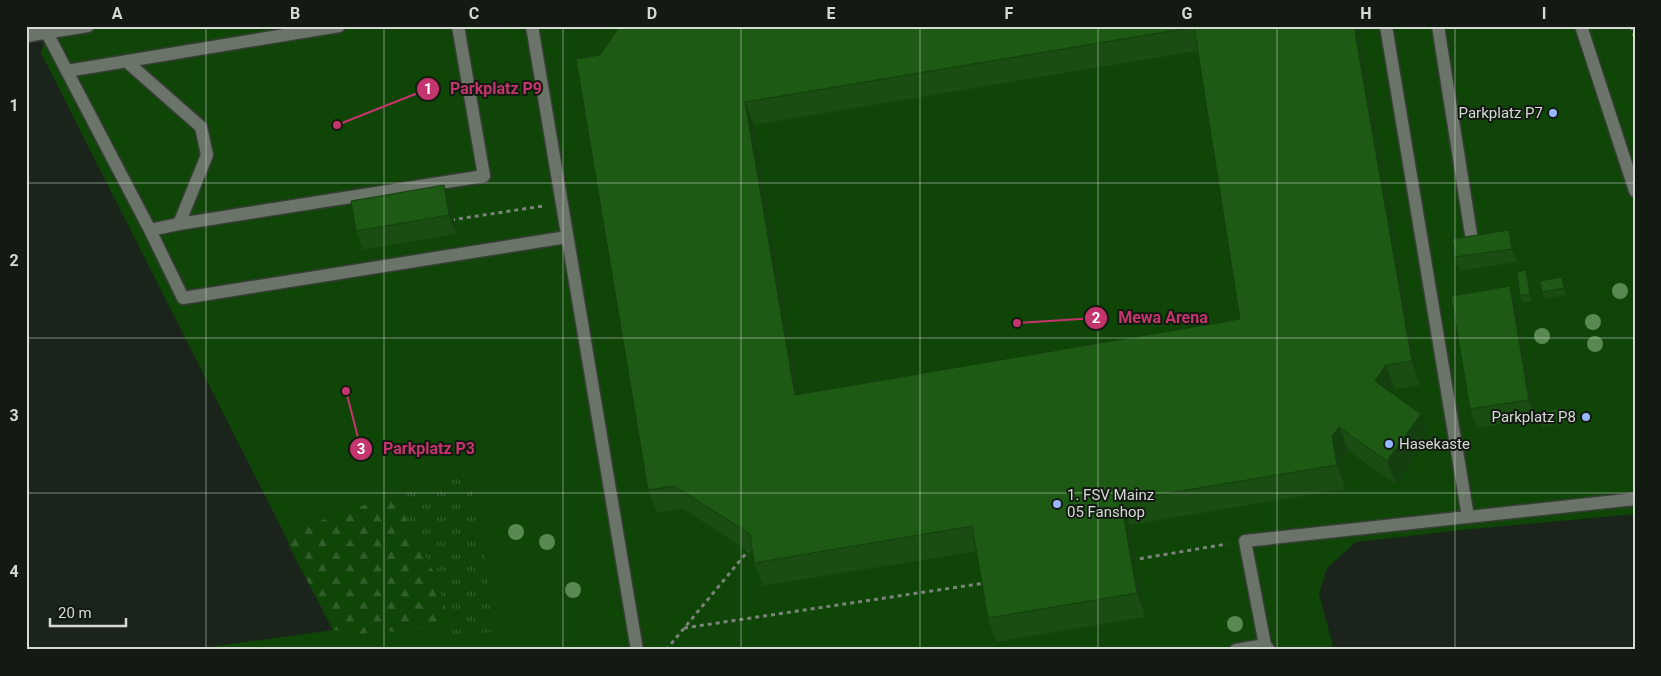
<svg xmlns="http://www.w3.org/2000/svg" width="1661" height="676" font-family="Roboto,sans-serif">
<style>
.grass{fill:#0f4507}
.forest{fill:url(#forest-firs)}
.park{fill:url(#park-tufts)}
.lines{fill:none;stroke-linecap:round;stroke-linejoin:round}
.minor-casing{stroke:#383e37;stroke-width:15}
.path{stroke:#7b827a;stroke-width:3;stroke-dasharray:4 4;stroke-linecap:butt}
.minor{stroke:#6a7468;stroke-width:12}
.tree{fill:#588951}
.wall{fill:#194d11;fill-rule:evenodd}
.shaded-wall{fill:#143f0e}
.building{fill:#1d5a14;stroke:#143f0e;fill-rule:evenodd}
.grid{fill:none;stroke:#d5dbd4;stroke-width:1;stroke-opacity:0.55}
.poi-dot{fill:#96b6fd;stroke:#121a11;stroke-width:2}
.labels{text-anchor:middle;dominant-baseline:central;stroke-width:4;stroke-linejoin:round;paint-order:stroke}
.poi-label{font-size:15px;fill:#d5dbd4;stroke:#121a11;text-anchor:end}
.leader{fill:none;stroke:#c5356d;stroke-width:2}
.callout-dot{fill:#c5356d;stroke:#121a11;stroke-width:2}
.mark-label{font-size:15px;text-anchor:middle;font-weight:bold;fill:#fff}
.callout-label{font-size:16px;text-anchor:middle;font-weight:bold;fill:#c5356d;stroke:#121a11;stroke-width:4;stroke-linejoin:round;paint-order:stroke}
.neatline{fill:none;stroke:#d5dbd4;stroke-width:2}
.grid-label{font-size:16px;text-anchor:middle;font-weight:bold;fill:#d5dbd4}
</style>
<defs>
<pattern id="forest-firs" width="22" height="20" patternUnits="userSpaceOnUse" patternTransform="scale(1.25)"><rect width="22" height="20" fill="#0f4507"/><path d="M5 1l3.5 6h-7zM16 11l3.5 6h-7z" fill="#315f2a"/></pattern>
<pattern id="park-tufts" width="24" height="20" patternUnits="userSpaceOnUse" patternTransform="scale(1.25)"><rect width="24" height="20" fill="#0f4507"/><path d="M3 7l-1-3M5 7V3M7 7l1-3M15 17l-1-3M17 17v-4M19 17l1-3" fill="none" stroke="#315f2a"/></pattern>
</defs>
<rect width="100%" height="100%" fill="#1b241a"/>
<path class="grass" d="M88 26H1631L1635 39V514L1461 530 1356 542 1327 568 1319 594 1334 650H188L333 630 41 53 47 33Z"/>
<path class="forest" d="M394 494C406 516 445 583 445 606 445 611 440 618 438 623L403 632 381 631 360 634 333 630 288 544 301 528Z"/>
<path class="park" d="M470 472 496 632 450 635 445 606 436 577 394 494Z"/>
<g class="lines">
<g class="minor-casing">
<path id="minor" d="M532 26 637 650
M1386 26 1468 517
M1438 26 1473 247
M1581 26 1635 191
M47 33 150 230 183 298 567 237
M26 36 88 26
M126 61 201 127 207 155 179 224
M67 71 339 26
M150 230 179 224 484 176 458 26
M1236 650 1265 645
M1269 650 1265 645 1245 541 1635 499"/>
</g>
<path class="path" d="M1631 26 1635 38
M451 220 543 206
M1132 560 1227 544
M684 628 985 583
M666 650 748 551"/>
<use href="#minor" class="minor"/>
</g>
<g class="tree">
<circle cx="1620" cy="291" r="8"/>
<circle cx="1593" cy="322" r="8"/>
<circle cx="1542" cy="336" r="8"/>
<circle cx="1595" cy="344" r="8"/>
<circle cx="516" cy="532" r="8"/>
<circle cx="547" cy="542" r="8"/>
<circle cx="573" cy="590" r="8"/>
<circle cx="1235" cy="624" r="8"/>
</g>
<path class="wall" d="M620 26H1359L1420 385 1395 389 1392 393 1430 437 1396 485 1348 450 1341 460 1346 489 1130 525 1146 617 996 642 988 618 977 551 763 586 754 563 753 554 683 509 657 513 648 490 600 55ZM1198 51 1240 319 799 395 754 125Z
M451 203 456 234 363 250 356 231Z
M1509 230 1514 243 1517 262 1460 271 1455 257Z
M1529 277 1532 301 1523 303 1520 296Z
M1565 284 1566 295 1544 299 1542 292Z
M1517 305 1535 419 1477 428 1470 409Z
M1561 408 1565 423 1543 427 1540 421Z"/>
<path class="shaded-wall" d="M1354 26H1359L1420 385 1412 361Z
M745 102 754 125 803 419 795 395Z
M444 185 451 203 456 234 449 215Z
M1509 230 1514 243 1517 262 1512 249Z
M1526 270 1529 277 1532 301 1530 294Z
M1562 277 1565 284 1566 295 1564 288Z
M1510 286 1517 305 1535 419 1529 400Z
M1386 365 1395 389 1383 404 1375 381Z
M1421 414 1430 437 1396 485 1387 461Z
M1339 427 1348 450 1341 460 1346 489 1337 465 1332 436Z
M1121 501 1130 525 1146 617 1137 593Z"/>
<path class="building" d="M620 26H1354L1412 361 1386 365 1375 381 1421 414 1387 461 1339 427 1332 436 1337 465 1121 501 1137 593 988 618 972 526 754 563 750 534 674 486 648 490 576 59 600 55ZM1194 27 1240 319 795 395 745 102Z
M444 185 449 215 356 231 351 201Z
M1509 230 1512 249 1455 257 1452 239Z
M1526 270 1530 294 1520 296 1517 272Z
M1562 277 1564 288 1542 292 1540 281Z
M1510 286 1529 400 1470 409 1451 296Z
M1561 408 1563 416 1540 421 1539 412Z"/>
<path class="grid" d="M206 26V650M384 26V650M563 26V650M741 26V650M920 26V650M1098 26V650M1277 26V650M1455 26V650M26 183H1635M26 338H1635M26 493H1635"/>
<g class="poi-dot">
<circle cx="1553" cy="113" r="5"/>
<circle cx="1586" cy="417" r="5"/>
<circle cx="1389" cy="444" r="5"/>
<circle cx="1057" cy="504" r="5"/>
</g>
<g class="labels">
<g class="poi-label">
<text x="1543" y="113">Parkplatz P7</text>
<text x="1576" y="417">Parkplatz P8</text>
<text x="1399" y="444" text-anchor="start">Hasekaste</text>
<text x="1067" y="495" text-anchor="start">1. FSV Mainz<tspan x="1067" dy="17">05 Fanshop</tspan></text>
</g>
</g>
<path class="leader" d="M337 125L428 89M1017 323L1096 318M346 391L361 449"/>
<g class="callout-dot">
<circle cx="337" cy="125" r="5"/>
<circle cx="1017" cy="323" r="5"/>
<circle cx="346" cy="391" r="5"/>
<circle cx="428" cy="89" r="12"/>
<circle cx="1096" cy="318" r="12"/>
<circle cx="361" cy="449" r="12"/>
</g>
<g class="mark-label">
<text x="428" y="94">1</text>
<text x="1096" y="323">2</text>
<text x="361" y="454">3</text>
</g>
<g class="callout-label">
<text x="496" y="94">Parkplatz P9</text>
<text x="1163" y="323">Mewa Arena</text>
<text x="429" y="454">Parkplatz P3</text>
</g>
<rect width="1661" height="676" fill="none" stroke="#121a11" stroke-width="55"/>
<path d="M50 618v8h76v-8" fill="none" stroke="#d5dbd4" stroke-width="2.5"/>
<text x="58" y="618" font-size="15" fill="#d5dbd4" stroke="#121a11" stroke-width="4" paint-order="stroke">20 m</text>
<rect x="28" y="28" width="1606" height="620" class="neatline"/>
<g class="grid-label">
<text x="117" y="19">A</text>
<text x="295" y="19">B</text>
<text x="474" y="19">C</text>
<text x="652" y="19">D</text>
<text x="831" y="19">E</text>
<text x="1009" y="19">F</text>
<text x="1187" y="19">G</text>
<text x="1366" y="19">H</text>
<text x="1544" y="19">I</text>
<text x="14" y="111">1</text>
<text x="14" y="266">2</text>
<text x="14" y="421">3</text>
<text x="14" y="577">4</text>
</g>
</svg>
